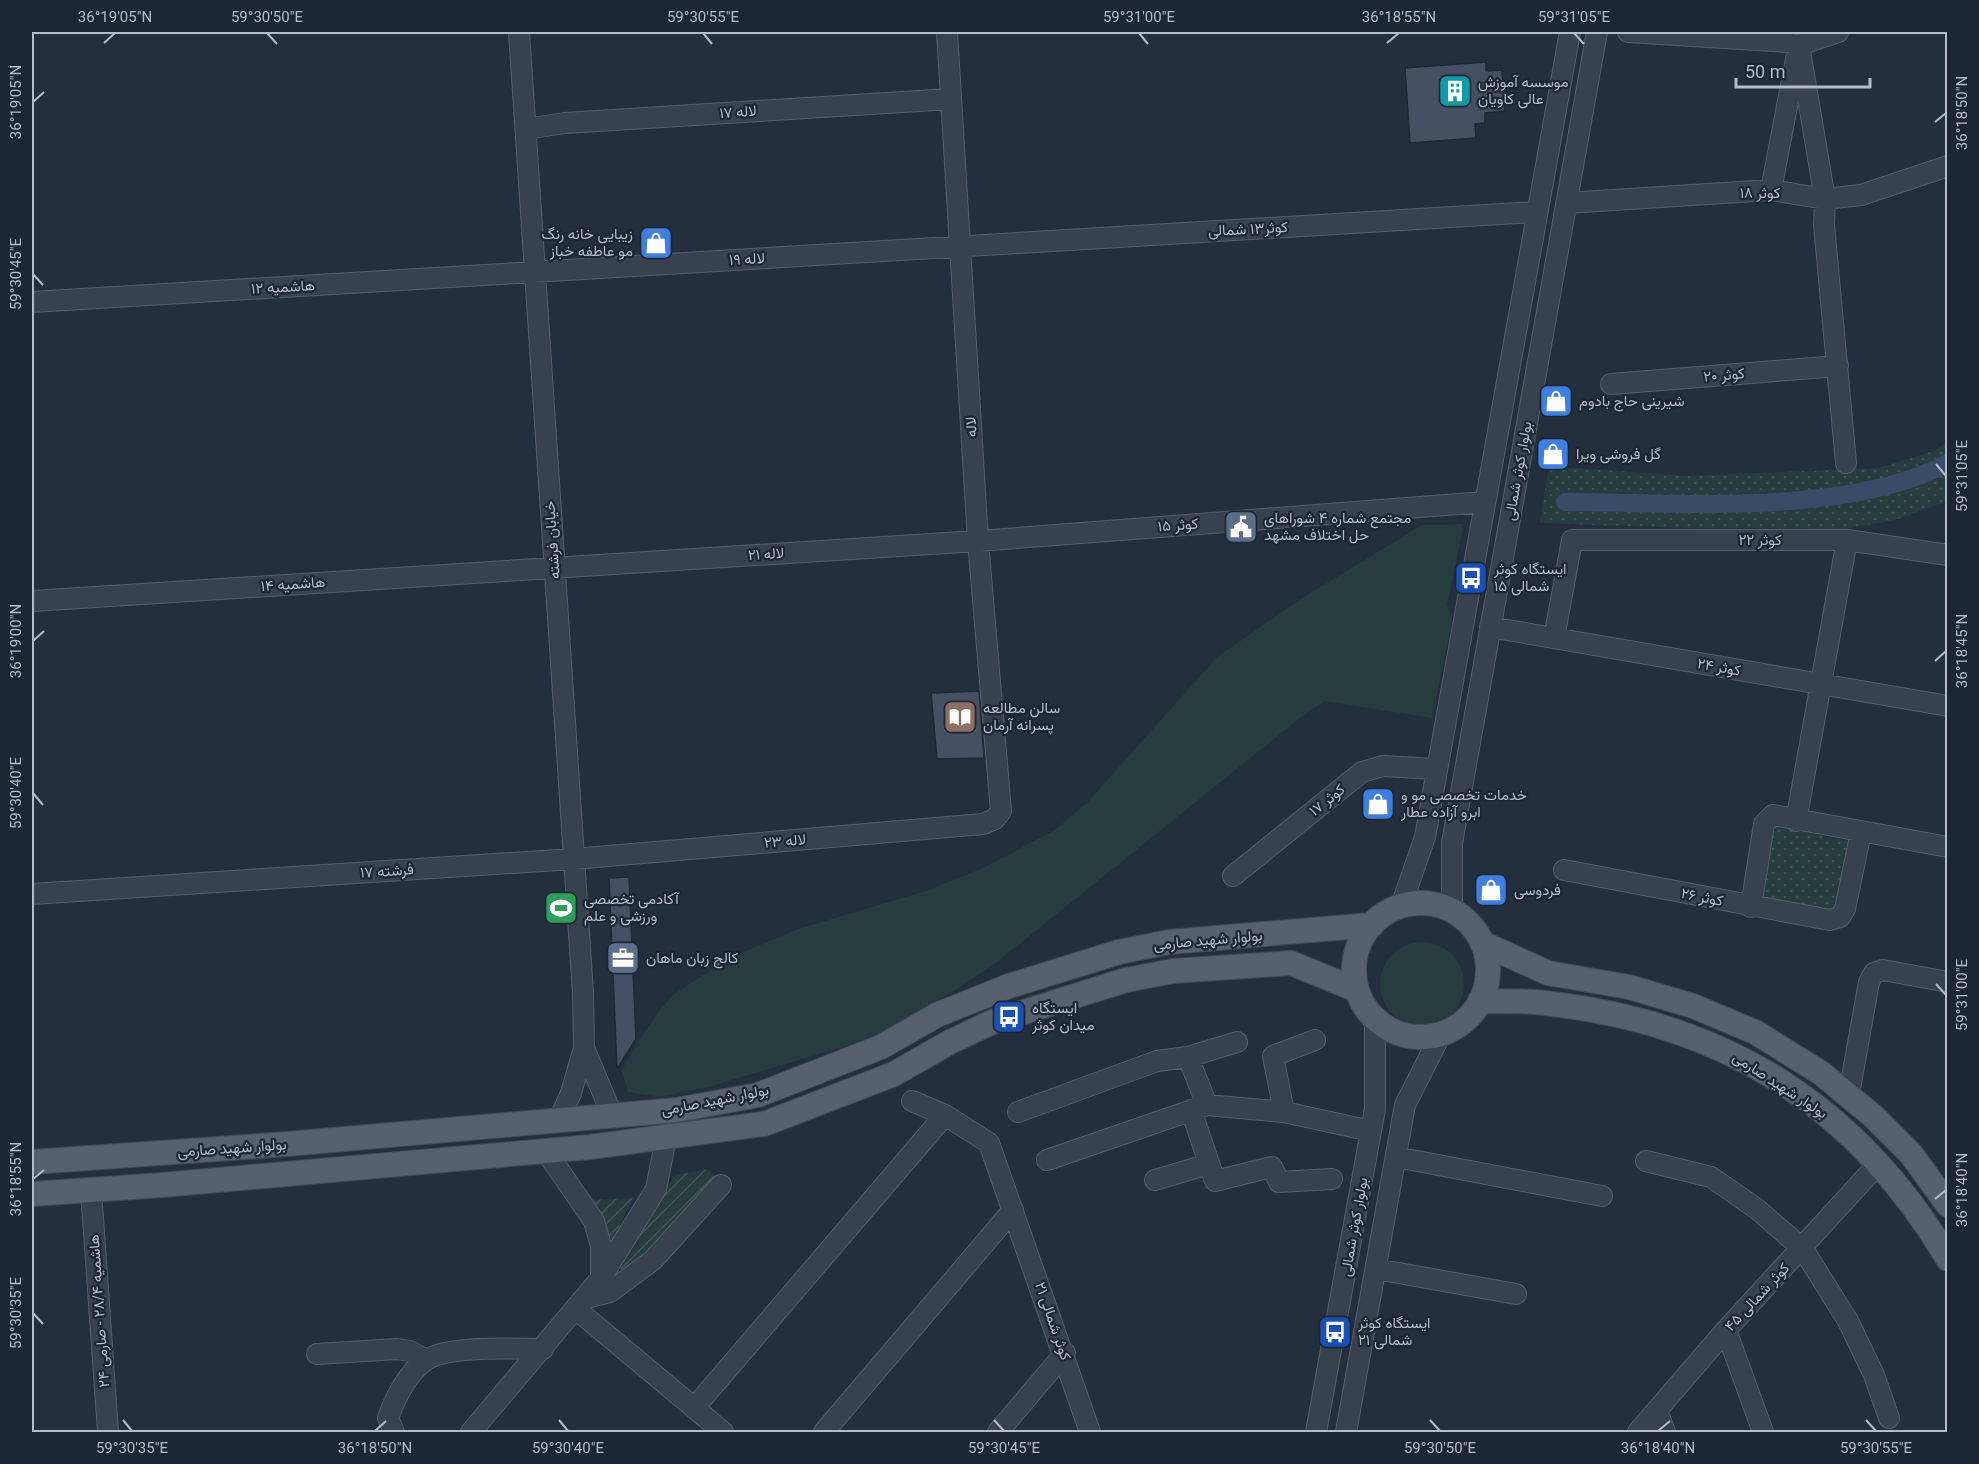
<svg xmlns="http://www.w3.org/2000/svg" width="1979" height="1464" font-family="Roboto,Vazirmatn,sans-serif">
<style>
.grass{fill:#263c3f}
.park{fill:url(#park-dots)}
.garden{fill:url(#garden-furrows)}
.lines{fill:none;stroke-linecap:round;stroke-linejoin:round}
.canal{stroke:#394c67;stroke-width:18}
.building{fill:#455162;stroke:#1f2835;stroke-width:1.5}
.minor-casing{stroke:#565f6c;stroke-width:22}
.major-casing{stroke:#414a57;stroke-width:26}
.minor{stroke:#38414e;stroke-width:20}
.major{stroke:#56606e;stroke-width:24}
.ticks{fill:none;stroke:#b4bcc9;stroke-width:2}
.labels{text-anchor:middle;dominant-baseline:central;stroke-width:4.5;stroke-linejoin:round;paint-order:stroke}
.poi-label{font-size:15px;fill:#b4bcc9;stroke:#1d2633;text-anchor:start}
.street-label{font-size:15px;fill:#b4bcc9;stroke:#1d2633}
.neatline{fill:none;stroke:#b4bcc9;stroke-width:2}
.ticks-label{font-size:15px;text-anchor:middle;fill:#b4bcc9}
</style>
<defs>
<pattern id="park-dots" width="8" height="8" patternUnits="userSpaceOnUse" patternTransform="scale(1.5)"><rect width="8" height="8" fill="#263c3f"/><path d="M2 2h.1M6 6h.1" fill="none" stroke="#435659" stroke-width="1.8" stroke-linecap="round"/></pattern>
<pattern id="garden-furrows" width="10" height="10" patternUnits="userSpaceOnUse" patternTransform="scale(1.5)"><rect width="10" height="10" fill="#263c3f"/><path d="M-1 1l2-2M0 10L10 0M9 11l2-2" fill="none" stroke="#435659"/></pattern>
</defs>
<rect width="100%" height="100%" fill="#242f3e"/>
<path class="grass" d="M1464 524 1447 606 1453 616 1432 718 1325 701 1300 718 997 962 911 1019 863 1041 705 1088 659 1097 628 1092 622 1070 633 1049 659 1011 674 994 732 957 798 929 926 891 983 868 1055 830 1087 803 1217 657 1304 597 1422 525Z
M1380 984a42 42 0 1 1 84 0a42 42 0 1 1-84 0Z"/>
<path class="park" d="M1947 442V501L1895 520 1844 529 1690 528 1540 523 1549 466 1687 476 1879 468 1934 451Z
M1775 826 1851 842 1836 913 1760 897Z"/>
<path class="garden" d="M708 1169 718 1181 630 1272 617 1268 657 1199 676 1175Z
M633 1198 610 1246 607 1225 591 1200Z"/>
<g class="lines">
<path class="canal" d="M1565 502C1679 502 1845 517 1948 463"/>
</g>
<path class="building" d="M1486 62V71L1502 70 1505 111 1485 113V123L1475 124 1476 138 1410 143 1405 68Z
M979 691 984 758 937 759 931 693Z
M629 877 636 1039 617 1069 609 878Z"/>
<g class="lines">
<g class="minor-casing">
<path id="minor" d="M519 32 583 993 584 1048 571 1093 559 1120
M1628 32 1788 42
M1799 45 1825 199 1824 225 1846 463
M1799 45 1838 32
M526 129 565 123 951 99
M1771 190 1796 59
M1566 203 1771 190 1825 199 1861 195 1948 166
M32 302 1536 212
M1611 384 1838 366
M32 601 978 541 1485 502
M1490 627 1948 706
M1554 638 1572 540H1847L1948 555
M1796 821 1847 540
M1564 870 1830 920 1840 917 1845 909 1861 832
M1233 876 1362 772 1383 766 1437 769
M32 894 573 859 983 824 995 819 1001 811 978 541 947 32
M1401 906 1425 837 1570 32
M1751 907 1764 824 1773 815 1948 847
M1452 911V843L1597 32
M584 1048 612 1115
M1188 1057 1207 1105
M1849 1094 1869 982 1874 973 1883 970 1948 982
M912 1101 945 1115 989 1143 1090 1432
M1191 1110 1215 1181 1272 1167 1279 1182 1332 1179
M1018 1112 1157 1061 1188 1057 1237 1042
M1284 1112 1273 1056 1315 1040
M545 1150 594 1221 601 1246V1278
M1396 1157 1602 1196
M1047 1160 1207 1105 1284 1112 1371 1131
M1646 1161 1711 1177 1757 1209 1803 1249 1848 1321 1874 1375 1889 1418
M1155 1180 1209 1164
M91 1190 108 1432
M1376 1269 1516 1294
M586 1298 610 1292 653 1260 721 1185
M577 1310 723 1432
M1726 1330 1763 1432
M317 1354 397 1349 410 1351 426 1360
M694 1408 945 1115
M1657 1410 1665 1432
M394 1432 388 1418C395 1398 408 1372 426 1360 448 1345 516 1349 543 1349
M471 1432 601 1278 656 1189 666 1138
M824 1432 1013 1210
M998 1432 1065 1353
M1316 1432 1375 1109V1019
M1346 1432 1405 1105 1441 1034
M1638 1432 1726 1330 1879 1163"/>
</g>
<g class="major-casing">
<path id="major" d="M1354 970a67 67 0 1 1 134 0a67 67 0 1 1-134 0Z
M1482 943 1548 973 1629 987 1693 1006 1755 1032 1821 1073 1874 1117 1911 1154 1948 1205
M1480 1001C1501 1002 1523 1000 1544 1003 1722 1022 1856 1104 1948 1259
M32 1162 287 1144 677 1110 758 1095 881 1047 937 1015 1009 986 1119 952 1169 942 1372 925
M32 1194 162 1185 590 1147 764 1124 894 1074 950 1042 992 1022 1126 980 1173 971 1291 963 1357 990"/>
</g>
<use href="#minor" class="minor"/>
<use href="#major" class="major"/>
</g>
<path class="ticks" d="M267 33 277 44M703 33 712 44M1139 33 1148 44M1574 33 1584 44M104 43 115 33M1387 43 1399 33M33 102 44 92M1935 122 1946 113M33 274 43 285M1936 464 1946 476M33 641 44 631M1935 661 1946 651M33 793 43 805M1936 984 1946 995M33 1179 44 1170M1935 1199 1946 1190M33 1313 43 1324M123 1420 132 1431M559 1420 568 1431M994 1420 1004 1431M1430 1420 1440 1431M1866 1420 1876 1431M375 1431 386 1421M1658 1431 1670 1421"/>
<defs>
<g id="building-square" transform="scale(1.725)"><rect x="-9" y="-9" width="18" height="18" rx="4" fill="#0f9aa8" stroke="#1d2633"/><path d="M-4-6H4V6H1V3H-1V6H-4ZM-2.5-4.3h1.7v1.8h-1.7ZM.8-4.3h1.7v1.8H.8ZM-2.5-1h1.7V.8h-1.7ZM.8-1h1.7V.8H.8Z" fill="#fff"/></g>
<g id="shop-square" transform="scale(1.725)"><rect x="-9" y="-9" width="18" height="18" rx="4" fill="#3f7fe0" stroke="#1d2633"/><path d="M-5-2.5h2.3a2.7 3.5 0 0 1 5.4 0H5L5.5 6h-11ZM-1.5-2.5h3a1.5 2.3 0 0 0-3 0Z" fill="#fff"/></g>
<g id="civic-square" transform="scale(1.725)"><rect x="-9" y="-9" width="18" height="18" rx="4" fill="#5c6f8a" stroke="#1d2633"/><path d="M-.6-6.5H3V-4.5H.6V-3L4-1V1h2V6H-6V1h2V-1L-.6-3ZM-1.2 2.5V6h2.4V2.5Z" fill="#fff"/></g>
<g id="bus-square" transform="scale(1.725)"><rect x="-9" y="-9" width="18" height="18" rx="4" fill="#1a4fb4" stroke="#1d2633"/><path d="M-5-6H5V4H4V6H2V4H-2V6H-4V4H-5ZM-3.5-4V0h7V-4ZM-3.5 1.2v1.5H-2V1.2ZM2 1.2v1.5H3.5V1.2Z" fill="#fff"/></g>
<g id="library-square" transform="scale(1.725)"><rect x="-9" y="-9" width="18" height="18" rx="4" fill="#8d6e63" stroke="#1d2633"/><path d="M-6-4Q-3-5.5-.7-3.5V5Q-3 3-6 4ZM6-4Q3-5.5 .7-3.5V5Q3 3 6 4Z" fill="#fff"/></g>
<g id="stadium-square" transform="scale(1.725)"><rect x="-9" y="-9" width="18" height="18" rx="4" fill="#2e9e5b" stroke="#1d2633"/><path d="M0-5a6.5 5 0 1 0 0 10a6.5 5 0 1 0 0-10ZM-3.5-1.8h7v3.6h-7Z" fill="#fff"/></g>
<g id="office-square" transform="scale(1.725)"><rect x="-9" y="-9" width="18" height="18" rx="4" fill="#5c6f8a" stroke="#1d2633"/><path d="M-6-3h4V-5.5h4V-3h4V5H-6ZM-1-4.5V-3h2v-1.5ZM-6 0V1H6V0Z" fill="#fff"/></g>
</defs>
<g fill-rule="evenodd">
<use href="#building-square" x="1455" y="91"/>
<use href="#shop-square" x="656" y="243"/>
<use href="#shop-square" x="1556" y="401"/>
<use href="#shop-square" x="1553" y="454"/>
<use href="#civic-square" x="1241" y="527"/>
<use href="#bus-square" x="1471" y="578"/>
<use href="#library-square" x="960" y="717"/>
<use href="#shop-square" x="1378" y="804"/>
<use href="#shop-square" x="1491" y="890"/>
<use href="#stadium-square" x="561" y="908"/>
<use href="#office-square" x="623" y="958"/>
<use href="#bus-square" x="1009" y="1017"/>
<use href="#bus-square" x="1335" y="1332"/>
</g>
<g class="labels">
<g class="poi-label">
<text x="1478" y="82">موسسه آموزش<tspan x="1478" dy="17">عالی کاویان</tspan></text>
<text x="633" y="234" text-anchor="end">زیبایی خانه رنگ<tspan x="633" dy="17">مو عاطفه خباز</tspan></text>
<text x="1579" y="401">شیرینی حاج بادوم</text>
<text x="1576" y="454">گل فروشی ویرا</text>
<text x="1264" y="518">مجتمع شماره ۴ شوراهای<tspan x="1264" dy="17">حل اختلاف مشهد</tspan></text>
<text x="1494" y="569">ایستگاه کوثر<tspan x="1494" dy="17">شمالی ۱۵</tspan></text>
<text x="983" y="708">سالن مطالعه<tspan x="983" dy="17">پسرانه آرمان</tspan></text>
<text x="1401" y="795">خدمات تخصصی مو و<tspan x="1401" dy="17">ابرو آزاده عطار</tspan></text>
<text x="1514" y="890">فردوسی</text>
<text x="584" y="899">آکادمی تخصصی<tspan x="584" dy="17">ورزشی و علم</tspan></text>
<text x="646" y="958">کالج زبان ماهان</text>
<text x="1032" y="1008">ایستگاه<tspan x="1032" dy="17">میدان کوثر</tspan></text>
<text x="1358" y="1323">ایستگاه کوثر<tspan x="1358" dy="17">شمالی ۲۱</tspan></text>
</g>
<g class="street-label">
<text transform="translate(738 112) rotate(-4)">لاله ۱۷</text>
<text x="1760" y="193">کوثر ۱۸</text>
<text transform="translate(1248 229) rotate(-3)">کوثر۱۳ شمالی</text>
<text transform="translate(747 259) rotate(-3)">لاله ۱۹</text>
<text transform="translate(283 287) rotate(-3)">هاشمیه ۱۲</text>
<text transform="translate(1724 375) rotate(-5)">کوثر ۲۰</text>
<text transform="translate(971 427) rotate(-93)">لاله</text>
<text transform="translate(1518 471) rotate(-80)">بولوار کوثر شمالی</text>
<text transform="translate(1178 525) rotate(-4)">کوثر ۱۵</text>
<text transform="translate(552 540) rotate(-94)">خیابان فرشته</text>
<text x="1760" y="540">کوثر ۲۲</text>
<text transform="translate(766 554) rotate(-4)">لاله ۲۱</text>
<text transform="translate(293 584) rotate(-4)">هاشمیه ۱۴</text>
<text transform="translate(1719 667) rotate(10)">کوثر ۲۴</text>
<text transform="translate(1327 800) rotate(-39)">کوثر ۱۷</text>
<text transform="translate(785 841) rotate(-5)">لاله ۲۳</text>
<text transform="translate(387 871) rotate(-4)">فرشته ۱۷</text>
<text transform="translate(1702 897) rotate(11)">کوثر ۲۶</text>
<text transform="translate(1208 940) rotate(-5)">بولوار شهید صارمی</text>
<text transform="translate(1780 1085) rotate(33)">بولوار شهید صارمی</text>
<text transform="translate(715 1100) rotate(-11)">بولوار شهید صارمی</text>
<text transform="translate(232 1148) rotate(-4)">بولوار شهید صارمی</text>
<text transform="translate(1354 1227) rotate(-80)">بولوار کوثر شمالی</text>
<text transform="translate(1757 1297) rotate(-47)">کوثر شمالی ۴۵</text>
<text transform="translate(99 1311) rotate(-94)">هاشمیه ۲۸/۴ - صارمی ۲۴</text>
<text transform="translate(1053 1321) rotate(71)">کوثر شمالی ۲۱</text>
</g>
</g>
<rect width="1979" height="1464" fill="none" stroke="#1d2633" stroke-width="66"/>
<path d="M1736 78v9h134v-9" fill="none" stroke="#b4bcc9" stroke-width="3"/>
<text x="1745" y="78" font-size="18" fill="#b4bcc9" stroke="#1d2633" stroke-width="4.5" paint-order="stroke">50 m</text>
<rect x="33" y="33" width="1913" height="1398" class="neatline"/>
<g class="ticks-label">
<text x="115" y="22">36°19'05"N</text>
<text x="267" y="22">59°30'50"E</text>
<text x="703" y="22">59°30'55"E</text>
<text x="1139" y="22">59°31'00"E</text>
<text x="1399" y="22">36°18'55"N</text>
<text x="1574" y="22">59°31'05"E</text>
<text transform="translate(16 102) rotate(-90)" y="5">36°19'05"N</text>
<text transform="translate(1962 113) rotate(-90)" y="5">36°18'50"N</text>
<text transform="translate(16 274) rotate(-90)" y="5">59°30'45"E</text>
<text transform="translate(1962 476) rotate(-90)" y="5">59°31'05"E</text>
<text transform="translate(16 641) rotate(-90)" y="5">36°19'00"N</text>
<text transform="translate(1962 651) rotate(-90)" y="5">36°18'45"N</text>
<text transform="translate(16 793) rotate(-90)" y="5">59°30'40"E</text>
<text transform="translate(1962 995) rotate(-90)" y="5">59°31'00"E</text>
<text transform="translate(16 1179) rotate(-90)" y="5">36°18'55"N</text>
<text transform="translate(1962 1190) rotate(-90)" y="5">36°18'40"N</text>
<text transform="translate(16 1313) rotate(-90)" y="5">59°30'35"E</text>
<text x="132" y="1453">59°30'35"E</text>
<text x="375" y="1453">36°18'50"N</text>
<text x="568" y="1453">59°30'40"E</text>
<text x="1004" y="1453">59°30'45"E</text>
<text x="1440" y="1453">59°30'50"E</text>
<text x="1658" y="1453">36°18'40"N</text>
<text x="1876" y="1453">59°30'55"E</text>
</g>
</svg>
